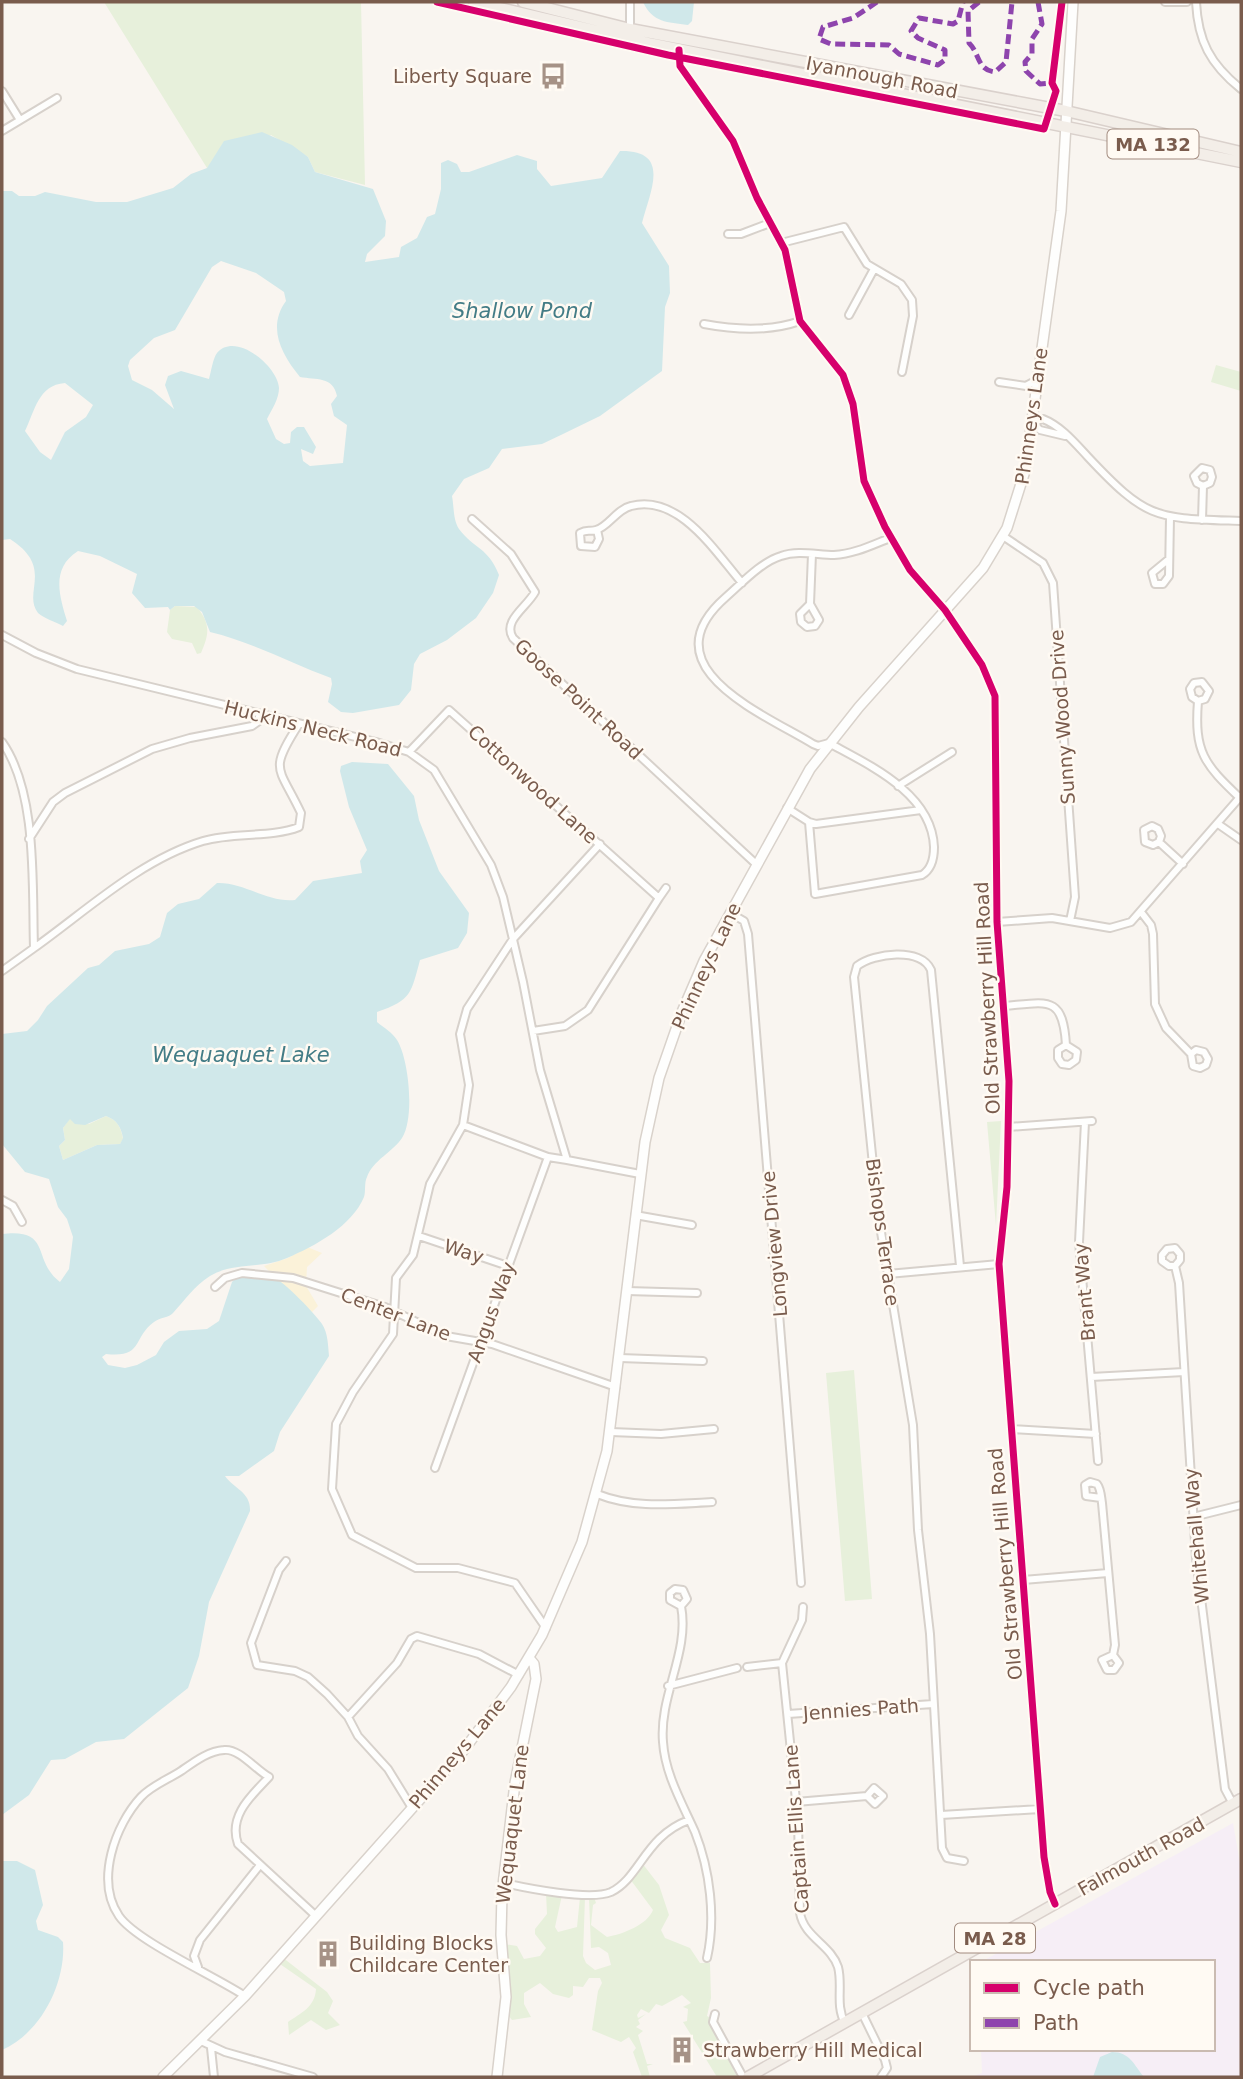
<svg xmlns="http://www.w3.org/2000/svg" width="1243" height="2079" font-family="'DejaVu Sans',sans-serif">
<style>
.education{fill:#f6eef6}
.green{fill:#e7f0db}
.sand{fill:#fbf2d9}
.water{fill:#d0e8ea;fill-rule:evenodd}
.lines{fill:none;stroke-linecap:round;stroke-linejoin:round}
.street-casing{stroke:#d7d1cb;stroke-width:10}
.secondary-casing{stroke:#d9d2cb;stroke-width:12}
.primary-casing{stroke:#dad1cc;stroke-width:13}
.street{stroke:#fefefd;stroke-width:6}
.secondary{stroke:#fefefd;stroke-width:9}
.primary{stroke:#f3eee8;stroke-width:10}
.quiet{stroke:#8e44ad;stroke-width:5;stroke-dasharray:10 5;stroke-linecap:butt}
.cycleway-casing{stroke:#fffaf3;stroke-width:11}
.cycleway{stroke:#d6006c;stroke-width:7}
.labels{text-anchor:middle;dominant-baseline:central;stroke-width:5;stroke-linejoin:round;paint-order:stroke}
.shield{fill:#fffaf3;stroke:#a28b7f;stroke-width:2}
.shield-label{font-size:18px;font-weight:bold;fill:#7a5c4d}
.poi-label{font-size:19px;fill:#7a5c4d;stroke:#fffaf3;text-anchor:start}
.street-label{font-size:19px;fill:#7a5c4d;stroke:#fffaf3}
.water-label{font-size:21px;font-style:italic;fill:#437c86;stroke:#fffaf3}
</style>
<rect width="100%" height="100%" fill="#f9f5f0"/>
<path class="education" d="M1233 1823 1241 1869V2077H971L982 2073 981 2049H1213V1962H981Z"/>
<path class="green" d="M104 2H361L365 185 315 172 308 157 271 135 207 168Z
M1216 365 1241 372V391L1211 382Z
M175 606 197 607C211 624 209 635 201 653L197 654 192 643 172 639 167 632 170 610Z
M106 1116C117 1120 121 1127 123 1139L120 1144 97 1145 63 1160 59 1146 65 1140 63 1128 70 1118 89 1124Z
M1001 1121 996 1226 987 1122Z
M854 1370 872 1599 845 1601 826 1373Z
M642 1863 659 1885 669 1915 661 1930 665 1938 690 1948 700 1963H710L711 1998 707 2016 711 2018 737 2077H717L683 2022 687 2021 688 2009 683 2007 691 2003 682 1995 662 2006 656 2004 649 2013 641 2009 637 2015 638 2018 646 2014 638 2020 640 2024 636 2027 643 2031 638 2035 647 2064H653L647 2066 650 2077H642L633 2052 636 2048 629 2037 621 2042 592 2030 598 1991 602 1983 600 1978H589L583 1987 573 1986V1995L569 1998 553 1994 540 1983 524 1993V2004L531 2017 512 2020 508 2015 504 1944 517 1946 524 1959 540 1956 546 1948 535 1934V1929L547 1914 546 1893 562 1895 555 1927 558 1932 577 1927 580 1897H585L583 1956 586 1963 595 1970 611 1965 608 1953 599 1947 591 1948 589 1898 594 1897 596 1903 593 1905 591 1925 607 1937C623 1934 647 1925 653 1910L630 1879Z
M282 1957 327 1992 333 2001 328 2013 340 2025 326 2030 311 2020 289 2035 288 2022C301 2013 315 2007 316 1989L277 1962Z"/>
<path class="sand" d="M307 1247 322 1253 307 1267 306 1286 318 1306 311 1313 264 1266 288 1258Z"/>
<path class="water" d="M643 2H694L692 21 688 25C667 22 653 23 643 2Z
M262 132 292 145 308 157 315 172 373 189 386 221 385 236 367 254 365 262 399 257 401 247 417 238 427 217 435 214 441 189V163L448 160 457 164 461 172H469L517 155 537 161V169L551 186 602 178 620 151C672 150 650 191 642 223L669 266 670 293 665 307 662 371 600 416 563 434 542 444 502 449 489 468 464 479 452 496C454 506 453 520 459 529 474 549 488 547 499 575L493 593 476 618 447 640 420 654 414 664 411 690 399 705 353 713 341 712 328 702 332 684 331 678C290 663 252 642 210 632L202 612 194 606H175L170 610 168 607 145 608 132 593 137 574 100 556 78 551C51 568 59 595 67 621L63 626C56 622 43 618 38 613 22 592 55 568 10 539L2 540V191H12L19 196H35L45 192 96 202H127L173 188 191 174 207 168 224 141ZM221 261 256 273 284 292 286 301C267 327 281 354 300 377 316 380 333 376 337 396L331 404 334 416 347 425 343 463 310 466 303 461 301 449 313 454 316 447 304 427H297L291 432 290 443 284 444 276 439 267 419C272 409 279 399 279 388 278 367 236 331 217 353 213 358 211 372 209 379L181 371 168 376 165 385 174 409 152 390 132 380 128 366 130 360 154 338 175 330 212 267ZM65 383 93 405 86 417 65 432 51 460 40 452 25 431C35 411 38 385 65 383Z
M352 762 388 764 414 796 419 820 439 871 469 913 467 933 458 948 420 960C411 993 412 1000 377 1012V1022C383 1027 393 1033 397 1040 409 1059 415 1118 402 1138 393 1152 373 1160 367 1177 364 1183 366 1191 364 1197 352 1226 315 1246 287 1258 262 1269 233 1262 210 1276 194 1286 185 1300 173 1313 169 1318 160 1317 154 1322 132 1338 144 1358 106 1354L102 1357 108 1365 125 1368 137 1365 156 1355 164 1342 179 1331 207 1329 219 1321 232 1282C239 1273 262 1273 274 1278 284 1281 315 1314 322 1324 328 1333 328 1345 329 1356L280 1432 274 1451 239 1476H225C234 1489 251 1492 250 1511L209 1602 199 1656 188 1688 124 1739 96 1742 65 1759 51 1760 29 1795 2 1815V1234C53 1228 31 1260 60 1282L69 1269 73 1237 67 1219 58 1207 49 1179 25 1172 2 1144V1034L27 1031 38 1020 47 1006 88 968 99 965 115 951 149 944 160 937 167 913 178 904 199 899 217 883C244 882 268 903 295 900L313 881 362 873 360 861 367 850 349 807 340 771 341 766ZM106 1116C117 1120 121 1127 123 1138L120 1144 97 1145 63 1160 59 1146 65 1140 63 1128 70 1119 75 1124 85 1125Z
M2 1861H17L35 1870 43 1905 36 1921 38 1930 58 1937 63 1942C66 1983 41 2033 2 2050Z
M1112 2052C1130 2052 1134 2065 1144 2077H1093L1100 2057Z"/>
<g class="lines">
<g class="street-casing">
<path id="street" d="M1165 2H1187
M1196 2C1198 41 1210 64 1241 89
M630 29V2
M679 50 680 66 733 141 757 198 785 250 800 321 843 375 853 404 864 481 885 527 910 570 945 610 982 665 995 696 997 922 1009 1081 1007 1187 999 1264 1044 1857 1050 1892 1055 1904
M2 91 20 120
M2 131 57 98
M728 234H741L770 223
M781 243 844 227 867 264 901 284 912 300 913 316 902 372
M849 315 874 269
M704 324C736 330 769 332 800 321
M999 382 1026 386 1037 380
M1065 436 1040 430 1031 422 1043 419C1061 426 1075 443 1088 457 1148 521 1156 518 1241 521
M472 519 511 554 535 592C527 607 502 621 513 638L756 864
M1202 520 1203 486 1210 483 1212 477 1210 470 1202 468 1194 476 1197 483 1203 486
M597 530 599 539 595 547 581 546 580 533C587 529 589 532 596 530 608 527 617 509 631 506 679 493 716 553 742 583
M1003 536 1043 563 1053 583 1075 897 1070 921
M1169 559 1152 573 1155 584H1163L1169 576 1170 517
M810 604 819 620 815 626 807 627 801 622 800 614 810 604 812 554
M2 635 36 653 77 669 376 742 409 752 434 770 491 865 503 897 523 982 540 1070 567 1160 640 1174
M1198 701 1192 697 1190 689 1194 683 1202 682 1209 691 1205 699 1198 701C1194 752 1204 764 1240 798
M2 742C38 793 32 887 34 948L2 971
M409 752 449 710 659 898 588 1010 565 1026 533 1031
M898 786 952 752
M787 808 809 822 815 894 922 875C932 869 934 858 934 847 932 793 869 765 829 743L818 746 813 744C762 713 646 667 726 597 741 584 761 562 781 556 798 550 817 555 834 555 854 554 872 545 890 538
M809 822 816 824 921 810
M1218 824 1241 840
M29 839 53 802 65 793 152 749 190 738 252 726 259 721V714
M1159 842 1153 845 1145 842 1144 830 1152 826 1158 829 1161 836 1159 842 1183 864
M659 898 666 888
M1141 912 1151 925 1153 934 1155 1004 1166 1028 1191 1054 1193 1066 1200 1068 1206 1065 1208 1059 1204 1052 1196 1050 1191 1054
M730 913 744 921 748 934 801 1583
M997 922 1052 918 1110 928 1131 922 1241 796
M34 948C86 911 140 860 203 841 233 832 271 838 299 827L301 813C279 766 268 772 299 724
M1005 1006C1048 1002 1063 995 1066 1045L1058 1050V1058L1062 1064 1069 1065 1076 1060 1077 1052 1066 1045
M1085 1122 1079 1242 1098 1461
M463 1125 469 1085 460 1034 467 1009 513 939 600 844
M1008 1127 1092 1121
M2 1200 13 1206 22 1222
M635 1215 692 1225
M419 1236 508 1266
M960 1266 931 970C921 947 874 953 857 966L854 977 878 1214 913 1425 918 1530 930 1634 942 1848 947 1858 964 1861
M1175 1266 1180 1260V1254L1175 1248 1167 1249 1162 1255V1261L1169 1266H1175L1179 1283 1196 1558 1225 1789 1233 1804
M888 1274 999 1264
M215 1287 225 1278 242 1273 293 1278 385 1307 446 1336 492 1344 616 1387
M627 1291 697 1293
M620 1358 703 1361
M1091 1377 1184 1372
M1011 1429 1096 1434
M611 1432 661 1434 714 1429
M435 1468 548 1157
M597 1494C635 1509 672 1504 712 1502
M1101 1498 1086 1496 1085 1485 1090 1482 1097 1484C1101 1489 1101 1497 1102 1503L1115 1645 1113 1655 1119 1663 1114 1670H1107L1102 1660 1113 1655
M1193 1517 1241 1505
M286 1561 279 1570 251 1643 257 1665 295 1671 308 1677 327 1694 348 1717 358 1736 388 1769 412 1808
M1023 1580 1108 1573
M681 1606 670 1600V1593L675 1589 683 1590 687 1599 681 1606C690 1652 659 1695 663 1742 665 1774 682 1803 695 1832 710 1870 716 1918 707 1958
M546 1628 515 1583 458 1568H416L352 1535 332 1489 336 1424 353 1392 393 1334 396 1278 413 1255 430 1184 463 1125 548 1157 567 1160
M782 1663 798 1820 800 1913C804 1937 831 1945 838 1967 843 1986 835 2005 845 2023
M782 1663 802 1620 803 1607
M747 1667 782 1663
M668 1686 737 1668
M788 1714 933 1704
M348 1717 397 1663 411 1639 417 1636 479 1654 519 1675
M796 1802 867 1796 874 1788 883 1796 875 1804 867 1796
M941 1815 1040 1809
M504 1883C526 1888 590 1901 611 1892 640 1878 645 1836 689 1820
M198 1967 194 1956 200 1940 260 1865
M245 1996C215 1976 136 1941 119 1916 95 1881 115 1825 141 1797 151 1786 169 1779 181 1771 194 1762 208 1751 224 1750 239 1748 256 1770 269 1777 251 1796 228 1816 238 1844L316 1916
M862 2013 885 2060 887 2068 881 2077
M715 2014 713 2022 743 2077
M201 2041 225 2052 313 2077
M211 2048 214 2077"/>
</g>
<g class="secondary-casing">
<path id="secondary" d="M163 2077 245 1996 463 1751 511 1687 542 1635 582 1542 607 1451 645 1142 659 1078 682 1012 704 961 810 769 859 707 983 568 1007 528 1025 471 1061 211 1073 2
M497 2077 506 1997 501 1935 502 1894 515 1783 536 1679 534 1664 529 1658"/>
</g>
<g class="primary-casing">
<path id="primary" d="M474 2 653 44 1241 162
M523 2 630 29 1066 111 1241 152
M748 2077 1241 1799"/>
</g>
<use href="#street" class="street"/>
<use href="#secondary" class="secondary"/>
<use href="#primary" class="primary"/>
<path class="quiet" d="M877 2 853 18 823 27 819 39 831 44 889 45 899 54 938 65 945 60V50L918 38 911 31 919 18 953 24 958 21 963 2
M979 2 968 11 969 43C980 54 977 70 995 72L1006 62 1012 2
M1038 2 1042 24 1032 39V54L1025 62 1026 71 1040 84 1052 83"/>
<g class="cycleway-casing">
<path id="cycleway" d="M437 2 668 55 1044 129 1056 91 1052 83 1062 2
M679 50 680 66 733 141 757 198 785 250 800 321 843 375 853 404 864 481 885 527 910 570 945 610 982 665 995 696 997 922 1009 1081 1007 1187 999 1264 1044 1857 1050 1892 1055 1904"/>
</g>
<use href="#cycleway" class="cycleway"/>
</g>
<defs>
<g id="bus-bare" transform="scale(2.1)"><path d="M-5-6H5V4H4V6H2V4H-2V6H-4V4H-5ZM-3.5-4V0h7V-4ZM-3.5 1.2v1.5H-2V1.2ZM2 1.2v1.5H3.5V1.2Z" fill="#a69286" stroke="#fffaf3" stroke-width="2.5" paint-order="stroke"/></g>
<g id="building-bare" transform="scale(2.1)"><path d="M-4-6H4V6H1V3H-1V6H-4ZM-2.5-4.3h1.7v1.8h-1.7ZM.8-4.3h1.7v1.8H.8ZM-2.5-1h1.7V.8h-1.7ZM.8-1h1.7V.8H.8Z" fill="#a69286" stroke="#fffaf3" stroke-width="2.5" paint-order="stroke"/></g>
</defs>
<g fill-rule="evenodd">
<use href="#bus-bare" x="553" y="76"/>
<use href="#building-bare" x="328" y="1954"/>
<use href="#building-bare" x="682" y="2050"/>
</g>
<g class="labels">
<g class="shield">
<rect x="1107.5" y="129.5" width="91" height="29" rx="5"/>
<rect x="955" y="1923.5" width="80" height="29" rx="5"/>
</g>
<g class="shield-label">
<text x="1153" y="144">MA 132</text>
<text x="995" y="1938">MA 28</text>
</g>
<g class="poi-label">
<text x="532" y="76" text-anchor="end">Liberty Square</text>
<text x="349" y="1943">Building Blocks<tspan x="349" dy="22">Childcare Center</tspan></text>
<text x="703" y="2050">Strawberry Hill Medical</text>
</g>
<g class="street-label">
<text transform="translate(882 77) rotate(11)">Iyannough Road</text>
<text transform="translate(1031 416) rotate(-82)">Phinneys Lane</text>
<text transform="translate(579 699) rotate(43)">Goose Point Road</text>
<text transform="translate(1062 717) rotate(-94)">Sunny Wood Drive</text>
<text transform="translate(313 728) rotate(14)">Huckins Neck Road</text>
<text transform="translate(533 784) rotate(42)">Cottonwood Lane</text>
<text transform="translate(706 966) rotate(-65)">Phinneys Lane</text>
<text transform="translate(987 998) rotate(-93)">Old Strawberry Hill Road</text>
<text transform="translate(883 1232) rotate(82)">Bishops Terrace</text>
<text transform="translate(774 1244) rotate(-95)">Longview Drive</text>
<text transform="translate(464 1251) rotate(18)">Way</text>
<text transform="translate(1084 1292) rotate(-95)">Brant Way</text>
<text transform="translate(491 1312) rotate(-70)">Angus Way</text>
<text transform="translate(396 1314) rotate(21)">Center Lane</text>
<text transform="translate(1196 1536) rotate(-95)">Whitehall Way</text>
<text transform="translate(1005 1564) rotate(-95)">Old Strawberry Hill Road</text>
<text transform="translate(861 1709) rotate(-4)">Jennies Path</text>
<text transform="translate(457 1753) rotate(-50)">Phinneys Lane</text>
<text transform="translate(512 1824) rotate(-83)">Wequaquet Lane</text>
<text transform="translate(796 1829) rotate(-94)">Captain Ellis Lane</text>
<text transform="translate(1141 1856) rotate(-29)">Falmouth Road</text>
</g>
<g class="water-label">
<text x="522" y="311">Shallow Pond</text>
<text x="241" y="1055">Wequaquet Lake</text>
</g>
</g>
<rect width="1243" height="2079" fill="none" stroke="#7a5c4d" stroke-width="7"/>
<rect x="970" y="1960" width="245" height="91" fill="#fffaf3" stroke="#cabbb1" stroke-width="2"/>
<rect x="984" y="1983" width="35" height="10" fill="#d6006c" stroke="#cabbb1" stroke-width="2"/>
<text x="1033" y="1995" font-size="21" fill="#7a5c4d">Cycle path</text>
<rect x="984" y="2018" width="35" height="10" fill="#8e44ad" stroke="#cabbb1" stroke-width="2"/>
<text x="1033" y="2030" font-size="21" fill="#7a5c4d">Path</text>
</svg>
